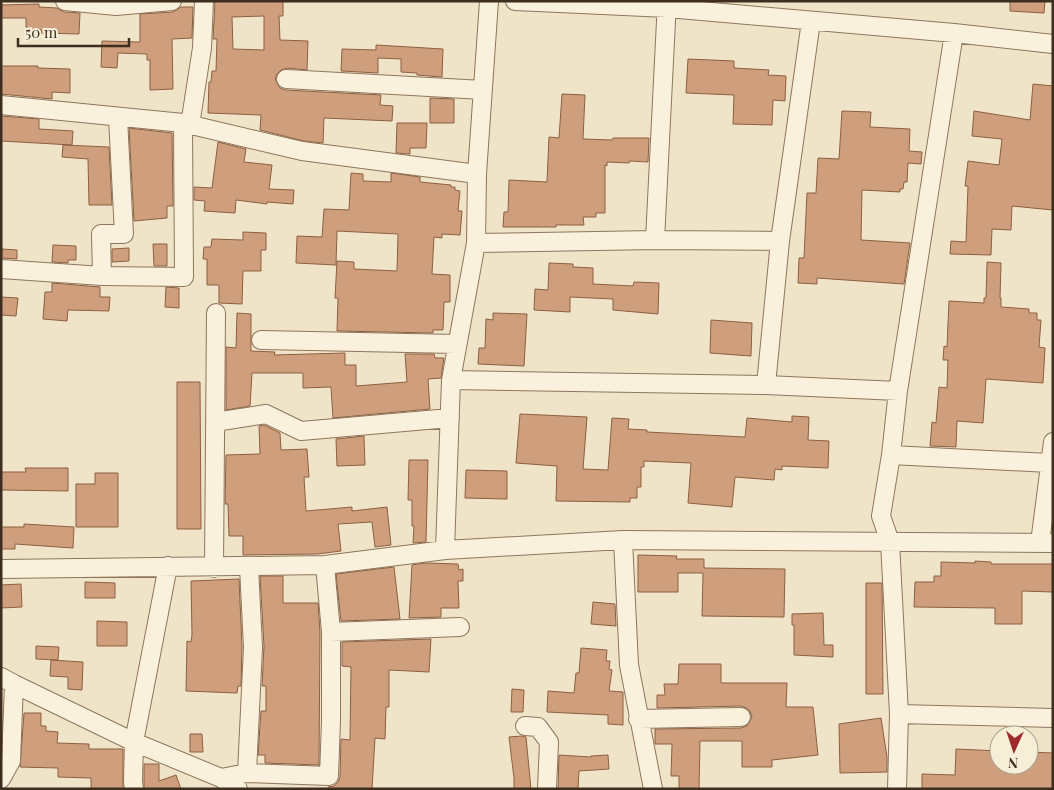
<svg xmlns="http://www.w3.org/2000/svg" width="1054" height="790" font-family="'Playfair Display',serif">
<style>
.building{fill:#cf9f7d;stroke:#8d5f41;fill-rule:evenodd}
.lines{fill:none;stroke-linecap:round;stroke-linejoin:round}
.street-casing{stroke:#8d765c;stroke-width:20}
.street{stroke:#faf1dc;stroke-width:18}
</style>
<rect width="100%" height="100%" fill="#f0e4c8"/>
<path class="building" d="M215 1H283V16H279L280 40 308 41 307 70 287 68 281 70 277 74 275 79 280 88 285 90 381 95 380 105 393 106 392 121 324 118 323 143 304 141 260 130 261 115 208 113 209 82H211L212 71H216L217 39H213ZM264 16V50L233 49 232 17Z
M1010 1H1045L1044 13 1010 11Z
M39 4V7L57 8 64 12 80 13 79 34 41 33 42 30H26V18H1V5Z
M181 7H193L192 38 172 39 173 89 150 90V60H147V54L118 53 117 68 101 67 102 41 140 42V14L173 12Z
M376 45 443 49 442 77 417 75V73L401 72V59L378 58V73L341 71 342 49 376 50Z
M688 59 734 61V68L769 70 768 75 786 76 785 101 773 100 772 125 733 124 734 95 686 93Z
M1 66H38V68L70 69V93L52 92V99L1 94Z
M1033 84 1053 86V210L1012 206 1011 230 992 229 991 255 950 254 951 241 966 242 968 186H965L968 161 999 165 1002 139 972 136 974 111 1030 120Z
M562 94 585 95 583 139 612 140 613 138H649L648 162 630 161 629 163 607 162V166L605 165V213H596V217H583L584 225H556V227H503L504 212H508L509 180 547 182 549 137 559 138Z
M430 98 454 99V123H430Z
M842 111 871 112 870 127 910 129 909 151 922 152 921 164 908 163 907 182H904L903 189H900V192L862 190 861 240 910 243 904 284 817 278V284L798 283 799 258H804L807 193H816L818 158 839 159Z
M1 116 39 119V129L73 131 72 145 1 141Z
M397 123H427L426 148H410V154L396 153Z
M129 128 172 133 173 206H167V218L134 221Z
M218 142 246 149 244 162 272 165 269 189 294 190 293 204 267 202V204L236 200 235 213 204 211 205 201 194 200V187L212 188Z
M63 145 109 147 112 205H89L88 159 62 157Z
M351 173 363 174V181L391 182V173L420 177V182L451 185V187H455V190L460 191 458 211H462L460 235 442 234V238L434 237 432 274 450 275V302H444L443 330H433V333L337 331 338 298H335L337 261 354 262V269L397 271 398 234 337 231 336 265 296 263 297 236 322 237 324 209 349 210Z
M243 232 266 233V250H261V271H243L242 304 219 303V285H207V259H203L204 247H211L212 239 243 240Z
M153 244H167V266H154Z
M53 245 76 246V260H68V263L52 262Z
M129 248V261L112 262V249Z
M2 249 17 250V259L2 258Z
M987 262 1001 263 1000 298H1001V307L1029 309V313H1037V320H1041L1039 347 1045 348 1043 383 986 379 983 423 957 421 956 447 930 446 932 422 936 423 939 387 947 388 948 360H943L944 346 947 347 949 301 984 303V298H986Z
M549 263 573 264V267L593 268V284L633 286 634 282 659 283 658 314 613 310V299L570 297V312L534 310 535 289 548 290Z
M52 283 100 287V297H110L109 311 68 310 67 321 43 319 45 292H52Z
M166 287 179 288V308L165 307Z
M1 297 18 298 16 316 1 315Z
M237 313 251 314V351L275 352 274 355 345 353V365H356V386L407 382 405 354H434L435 358H444L441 378 428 379 430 409 333 418 331 387 303 388V373H252L250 406 226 410V347L236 348Z
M493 313 527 314 524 366 478 364 479 348H485L486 319 493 320Z
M711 320 752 323 751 356 710 353Z
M177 382H200L201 529H177Z
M520 414 587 417 583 469 608 470 612 418 629 419 628 429 647 430V432L745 437 747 418 792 422V416L809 417 808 440 829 441 828 468 782 466V470L775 469 774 480 735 477 732 507 688 503 691 463 644 461V467H641V487H637V498H630V502L556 501 557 466 516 463Z
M264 425 280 433 281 450 307 449 309 477H304L306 511 352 507V511L387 507 391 545 375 547 372 522 338 524 341 551 317 554 243 555V536H229L228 504H225L226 455 260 454 259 426Z
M364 436 365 465 337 466 336 439Z
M409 460H428L426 542 413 543 414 526H412V500H408Z
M25 468H68V491L1 490V472H26Z
M466 470 507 471V499L465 498Z
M95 473H118V527H76V484H95Z
M24 524 74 527 73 548 15 544V549H1V527H24Z
M638 555 677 556 676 559H704V568L785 569 784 617 702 616 703 573H678V592H638Z
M975 561 991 562V564H1053V592L1022 591V624H995V608L914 607 915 582H934V576H941V562L975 563Z
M426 563 458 564 459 570 463 569V581H458L459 608H441V617L409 618 412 565Z
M394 567 400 619 341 621 336 574Z
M260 576H283V603H318L320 632 319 765 265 763V755H258L261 711H266V686H262L264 646Z
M239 579 242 647 241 686H238L237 693 186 691 187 641 191 642 192 635 191 581Z
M85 582 115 583V598H85Z
M866 583H882L883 694H866Z
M21 584 22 607 1 608V585Z
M593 602 615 604 616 626 591 624Z
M823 613 824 645H833V657L794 655V625H792V614Z
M97 621 127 622V646H97Z
M431 639 429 672 389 670V707H386L385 739 375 738 372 789H328V787L334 786 338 782 340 777 341 739 350 740 351 667 342 666V642Z
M36 646 59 647 58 660 36 659Z
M581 648 607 650 606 661H610L609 669 612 670 609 691 623 692V725L608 724V715L547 712 548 691 574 693 576 673H579Z
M51 660 83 662 82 690 68 689V677L50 676Z
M679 664H721V683H787L786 707H813L818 755 772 760V767H742V741H700L699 789H679V776H671L672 744H655V729L741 728 747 726 752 717 750 711 746 708 741 706 657 708V695H665L664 684H678Z
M512 689 524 690 523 712H511Z
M24 713H41V726H46V731L58 732 57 743 89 744V749H123V789H91V778L58 777V768L20 767Z
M881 718 887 757V772L840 773 839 724Z
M190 734H202L203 752H190Z
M522 736 526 737 531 789H514V778L509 737Z
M956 749 999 751V765H1029V752L1053 753V789H922V774L955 775Z
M559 755 591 757V756L608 755 609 769 579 771 578 789H558Z
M144 764H159V781L176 775 181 789H144Z"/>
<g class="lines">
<g class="street-casing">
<path id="street" d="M65 1 116 6 172 1
M515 1 667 8 954 33 1053 44
M286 79 483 90
M1 105 183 123 302 151 477 174
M190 125 202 48 204 1
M655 240 667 1
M476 243 655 240 780 241 811 21
M1 269 102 276 184 277 183 123
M102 276 101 234H124L118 118
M261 340 457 344
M451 380 766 385 898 391
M766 385 780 241
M215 422 266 414 301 431 450 418
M891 455 1049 463
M623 540 629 665 653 789
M1040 543 1053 442
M445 550 451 380 476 243 477 174 489 1
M214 568 216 313
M1 569 325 565 445 550 623 540 1053 543
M331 632 460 627
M1 677 14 684 134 742 221 778 238 789
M899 714 1053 718
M638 719 741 717
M525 726 538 727 549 742 547 789
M247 773 253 647 249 567
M221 778 247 773 329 776 331 721V632L325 565
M1 779 11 761 14 684
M134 789 133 781 134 742 168 566
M897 789 899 714 890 542 881 516 891 455 898 391 954 33"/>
</g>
<use href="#street" class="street"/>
</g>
<rect width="1054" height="790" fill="none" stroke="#3d2e20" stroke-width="5"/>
<g transform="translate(1014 750) rotate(183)"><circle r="24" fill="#f7eed8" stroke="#ada18e"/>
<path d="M0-4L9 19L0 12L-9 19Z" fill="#9e2a2b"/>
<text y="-8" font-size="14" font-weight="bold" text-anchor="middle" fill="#3d2e20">N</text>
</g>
<path d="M18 38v8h111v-8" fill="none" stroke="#3d2e20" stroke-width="2.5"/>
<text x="25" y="38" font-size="15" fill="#3d2e20" stroke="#f7eed8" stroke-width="4" paint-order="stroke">50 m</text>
</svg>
